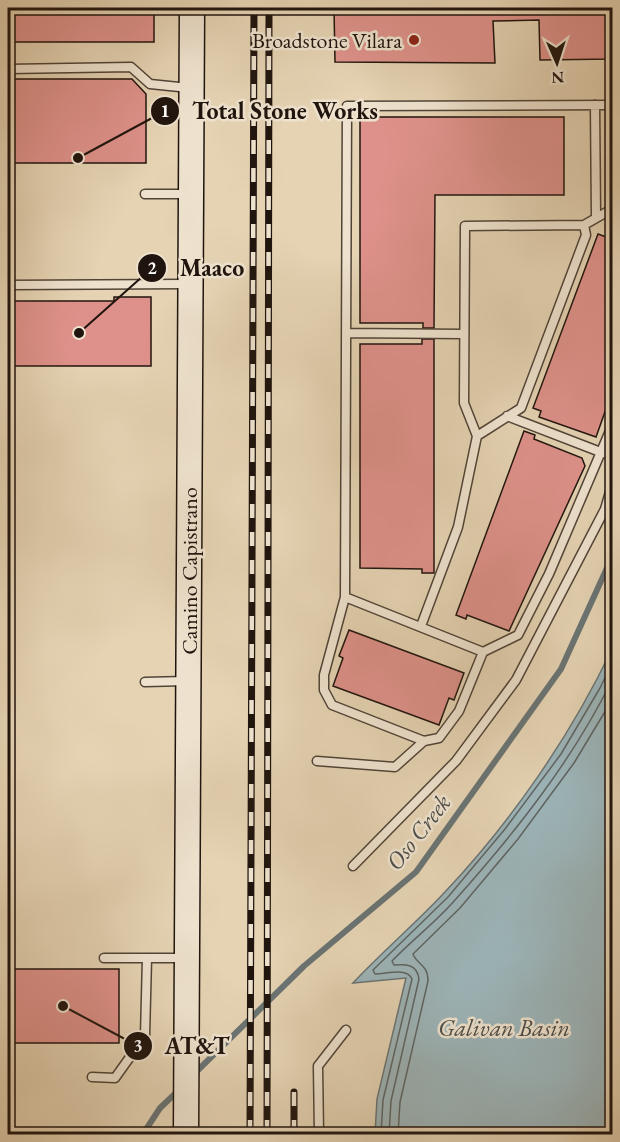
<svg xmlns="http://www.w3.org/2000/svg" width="620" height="1142" font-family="'EB Garamond',serif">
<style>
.water{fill:#9cb4b8;stroke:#6a7474;stroke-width:1.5}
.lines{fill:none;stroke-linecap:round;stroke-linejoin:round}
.shore{stroke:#5e6463;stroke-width:1.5}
.stream{stroke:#6a7474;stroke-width:6}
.building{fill:#de918a;stroke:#20150e;stroke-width:1.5}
.lane-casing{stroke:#514437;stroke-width:11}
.secondary-casing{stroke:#20150e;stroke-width:27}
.lane{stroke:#eee2ce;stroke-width:8}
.secondary{stroke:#eee2ce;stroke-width:24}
.rail-casing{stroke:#20150e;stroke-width:7}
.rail{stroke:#eee2ce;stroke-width:4.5;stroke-dasharray:14;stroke-linecap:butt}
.poi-dot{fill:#8f2418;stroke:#eee2ce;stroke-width:2}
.labels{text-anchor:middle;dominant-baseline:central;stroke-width:5;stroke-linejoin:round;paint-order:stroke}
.poi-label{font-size:22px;fill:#20150e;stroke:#eee2ce;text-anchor:end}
.street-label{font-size:22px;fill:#20150e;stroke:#eee2ce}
.water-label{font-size:24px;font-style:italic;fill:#4b4d4a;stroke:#eee2ce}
.leader{fill:none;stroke:#20150e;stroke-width:2}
.callout-dot{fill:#20150e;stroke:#eee2ce;stroke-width:2}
.mark-label{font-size:18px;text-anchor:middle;font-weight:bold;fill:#fff}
.callout-label{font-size:24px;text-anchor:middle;font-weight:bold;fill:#20150e;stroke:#eee2ce;stroke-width:5;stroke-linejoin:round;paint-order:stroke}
</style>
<rect width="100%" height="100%" fill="#e5d3b3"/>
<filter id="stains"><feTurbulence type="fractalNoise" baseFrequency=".00333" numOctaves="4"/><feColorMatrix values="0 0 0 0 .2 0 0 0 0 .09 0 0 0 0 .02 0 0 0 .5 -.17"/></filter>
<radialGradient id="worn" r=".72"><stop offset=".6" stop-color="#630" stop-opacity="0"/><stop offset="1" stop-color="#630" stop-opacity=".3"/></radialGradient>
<path class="water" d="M612 649V1134H375L377 1099 406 978 353 983C382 952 415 924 444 893 511 822 570 737 612 649Z"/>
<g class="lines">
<path class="shore" d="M381 1134 383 1100 412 979C407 967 387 974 375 974L373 970 448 897 505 829 561 754 600 688 612 663
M389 1134 391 1101 419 979C417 964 406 964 394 965L392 961C412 940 436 922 455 900 514 834 573 760 612 680
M398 1134 400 1102 428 981C428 964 417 965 413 954L460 908 518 839 574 763 612 700"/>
<path class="stream" d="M193 1075 304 966 416 872 561 669 612 557
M143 1134 160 1108 180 1089"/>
</g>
<path class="building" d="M8 8H154V42H8Z
M334 8H612V59L540 60 539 20 493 21 495 63 335 62Z
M8 79H132L146 94V163H8Z
M360 117H564V195H435L434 328H423V323H360Z
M598 234 612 239V392L596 437 539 417 541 411 533 408Z
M114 297H151V366H8V301H114Z
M422 339H434V573H422V569L360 568V344H422Z
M524 431 535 435 534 439 582 458 585 466 509 631 467 615 466 619 456 615Z
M349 630 464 673 454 700 449 698 439 725 333 686 343 658 339 656Z
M8 713H13V754H8Z
M8 969H119V1043H8Z"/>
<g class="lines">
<g class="lane-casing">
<path id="lane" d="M8 69 131 67 150 84 189 88
M595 105 596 217
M145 194H188
M8 285 187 284
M346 333 464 334
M507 416 603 453
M477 436 521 408 586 235 584 225
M421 626 458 527 477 436 464 403 465 226 584 225 612 209
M483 652 518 635 549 574 612 426
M145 682 186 681
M424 741 332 705 324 690V675L345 597 347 106 612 105
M317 761 395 767 424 741 439 738 459 711 483 652 345 597
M353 866 456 761 516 680 605 509 612 485
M104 958H184
M92 1077 115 1078 145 1036 147 958
M319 1134 318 1066 346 1030"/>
</g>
<g class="secondary-casing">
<path id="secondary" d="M186 1134 192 8"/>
</g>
<use href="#lane" class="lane"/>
<use href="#secondary" class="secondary"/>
<g class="rail-casing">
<path id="rail" d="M250 1134 254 8
M267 1134 269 8
M294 1134V1092"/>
</g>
<use href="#rail" class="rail"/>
</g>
<circle class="poi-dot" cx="414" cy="40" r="6"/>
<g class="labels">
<g class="poi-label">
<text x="402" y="40">Broadstone Vilara</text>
</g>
<g class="street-label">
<text transform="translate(189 571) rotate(-90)">Camino Capistrano</text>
</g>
<g class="water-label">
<text transform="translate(418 832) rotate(-52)">Oso Creek</text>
<text x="504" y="1027">Galivan Basin</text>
</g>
</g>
<path class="leader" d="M78 158L165 111M79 333L152 268M63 1006L138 1046"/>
<g class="callout-dot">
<circle cx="78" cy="158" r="6"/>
<circle cx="79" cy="333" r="6"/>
<circle cx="63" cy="1006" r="6"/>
<circle cx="165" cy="111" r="15"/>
<circle cx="152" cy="268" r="15"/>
<circle cx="138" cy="1046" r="15"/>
</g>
<g class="mark-label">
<text x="165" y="117">1</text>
<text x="152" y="274">2</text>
<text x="138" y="1052">3</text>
</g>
<g class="callout-label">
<text x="285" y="119">Total Stone Works</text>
<text x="212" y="276">Maaco</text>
<text x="197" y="1054">AT&amp;T</text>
</g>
<rect width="620" height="1142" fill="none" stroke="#e5d3b3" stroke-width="30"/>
<rect x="9" y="9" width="602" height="1124" fill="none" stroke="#20150e" stroke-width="3"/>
<rect x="15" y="15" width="590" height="1112" fill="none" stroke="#20150e" stroke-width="1.5"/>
<g transform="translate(557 63) rotate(177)" stroke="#eee2ce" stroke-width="4.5" paint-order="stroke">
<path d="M0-4.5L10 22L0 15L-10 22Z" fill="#20150e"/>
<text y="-9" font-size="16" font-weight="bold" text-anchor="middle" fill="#20150e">N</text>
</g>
<rect width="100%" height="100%" filter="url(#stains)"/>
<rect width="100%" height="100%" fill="url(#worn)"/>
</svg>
